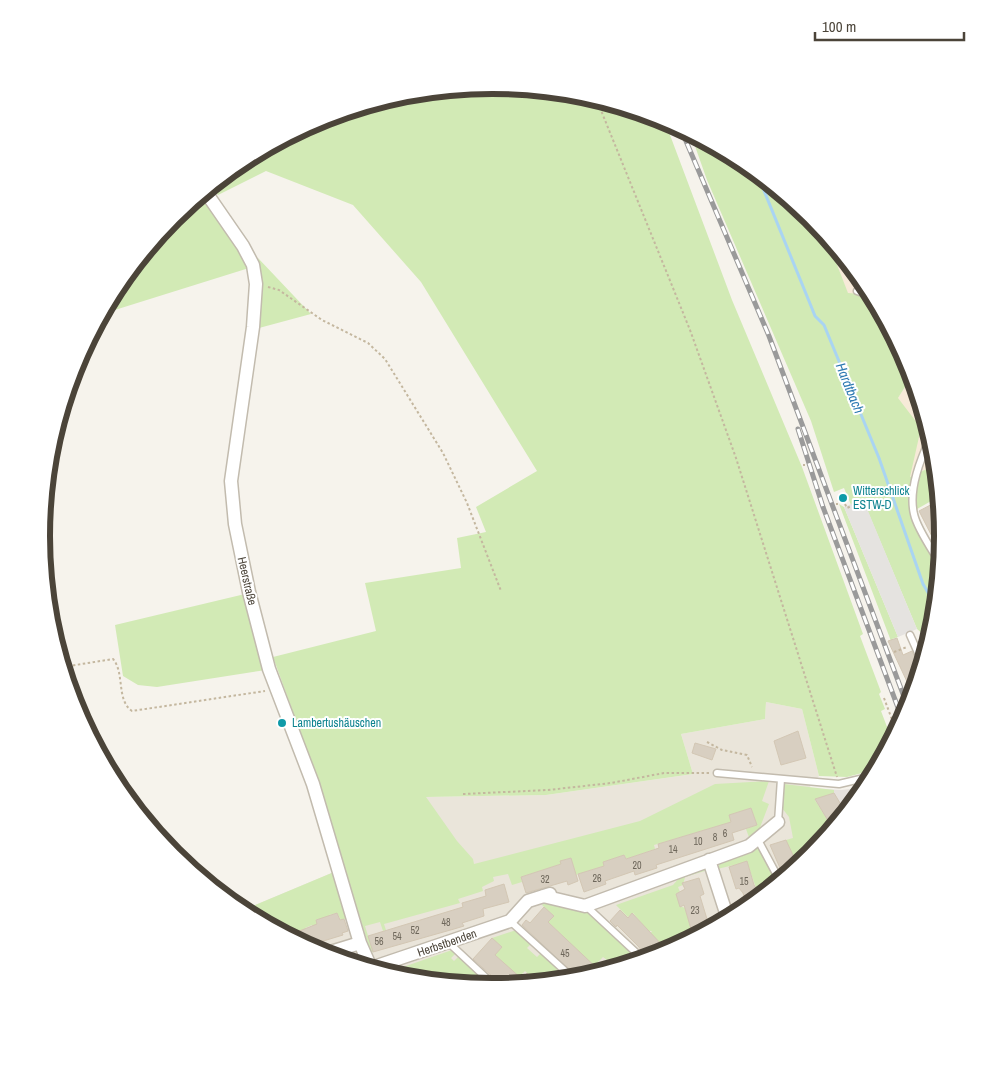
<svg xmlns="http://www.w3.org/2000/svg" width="985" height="1072" font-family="'Archivo Narrow',sans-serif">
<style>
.residential{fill:#eae5da}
.commercial{fill:#f7ead8}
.industrial{fill:#e6e2dd}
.green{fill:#d2eab5}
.parking{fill:#e5e3e0}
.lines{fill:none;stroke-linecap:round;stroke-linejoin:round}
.stream{stroke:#a9d4f2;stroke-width:3}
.building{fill:#d8cfc1;stroke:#d3c7b4}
.lane-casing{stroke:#c2bbae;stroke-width:9}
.street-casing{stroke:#c2bbae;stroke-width:15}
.path{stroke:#c4b79f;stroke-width:2;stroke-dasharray:2.5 2.5;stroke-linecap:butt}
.lane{stroke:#fff;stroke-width:6}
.street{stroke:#fff;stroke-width:12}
.rail-casing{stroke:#9a9a9a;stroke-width:5}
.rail{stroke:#fff;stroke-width:3;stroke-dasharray:9;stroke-linecap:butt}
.culture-dot{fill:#0f9aa8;stroke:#fff;stroke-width:2}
.labels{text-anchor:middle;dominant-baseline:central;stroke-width:4;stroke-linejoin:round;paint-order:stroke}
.number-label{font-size:10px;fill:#6e675b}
.culture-label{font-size:12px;fill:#0d838f;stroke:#fff;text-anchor:start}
.street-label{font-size:12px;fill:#4b4439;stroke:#fff}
.water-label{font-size:14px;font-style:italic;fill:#2e7ab2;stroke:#fff}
.rim{fill:none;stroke:#4b4439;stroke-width:6}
</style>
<rect width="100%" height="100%" fill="#f6f3ec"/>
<path class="residential" d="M766 702 802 709 819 776 809 788 811 855 743 911 665 953 580 979 492 987 404 979 320 953 241 911 334 872 426 797 546 795 693 774 681 734 765 719Z"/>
<path class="commercial" d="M832 242 868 286 873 295 848 294 829 244Z
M905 355 935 448 937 464 910 477 898 398 910 379 901 357Z"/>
<path class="industrial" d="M867 787 824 839 809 788 841 790Z"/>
<path class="green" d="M493 85 581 93 664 119 732 300 802 467 863 634 860 636 881 692 879 694 885 709 881 711 892 740 877 769 847 777 819 776 802 709 766 702 765 719 681 734 693 774 546 795 426 797 457 841 473 859 474 864 640 821 715 784 769 781 762 801 769 804 759 830 750 840 746 829 757 825 751 808 730 815 731 821 728 823 654 845 655 849 629 858H626L624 855 603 862 604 866 578 874 576 875 570 858 561 861V864L521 877 522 882 512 885 508 874 493 877 494 881 482 887 483 891 458 899 460 903 384 924 386 930 383 931 380 922 365 926 373 952 371 953 315 773 273 657 376 631 365 583 461 568 457 538 486 532 476 507 537 471 421 282 353 205 266 171 218 195 210 187 242 161 320 119 405 93Z
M690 132 743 161 812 217 832 242 829 244 848 293 873 295 905 355 901 357 910 379 898 398 921 428 910 477 937 464 940 496 910 513 940 572 935 624 928 647 923 634 917 629 863 500 851 505 844 488 834 492 811 421 707 180Z
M203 193 249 268 102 314C127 267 162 226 203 193Z
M258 258 311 314 259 328 263 283Z
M839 504 844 507 898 637 892 639 894 649Z
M245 594 266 670 157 687 138 685 123 676 115 625Z
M784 784 834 790V793L815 800 833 829 811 855 798 866 786 840 793 838 789 817 782 808Z
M759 847 778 883 763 895 760 887 756 888 747 862 717 869 720 863 751 853Z
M704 868 708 870 685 877 683 885 678 887 680 892 676 894 680 906 685 908 693 936 702 933 655 956 664 947 650 934 652 931H648L633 913 628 917 616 905 673 885 681 876Z
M334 872 348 918 341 920 337 913 329 915 330 920 321 922 320 919H316L318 928 314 929 312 925 305 928 306 931 292 934 294 939 241 911Z
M546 901 590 913 640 960 607 970V960L603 957 594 966 556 944 563 936 548 922 554 916 542 905Z
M516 930 531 944 527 948 537 957 541 953 570 980 538 983 525 971 519 977 495 955 502 947 492 938Z
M452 950 456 953 451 958 454 961 459 956 492 987 448 983 444 979 442 982H436L428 972 423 977 417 971 413 976 406 970 399 977 386 973Z"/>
<path class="parking" d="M863 499 917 629 898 637 844 507Z"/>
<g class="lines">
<path class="stream" d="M756 171 811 306 815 316 824 325 879 458 923 584 937 608"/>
</g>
<path class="building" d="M940 500 944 536 942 556 919 511Z
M897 638 903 655 912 651 919 667 915 668 919 677 912 701 907 687 909 686 888 641Z
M798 731 806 758 781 765 774 741Z
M695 743 716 749 712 760 692 753Z
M834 793 846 813 833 829 815 799Z
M751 808 757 825 732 833 734 840 656 865 657 868 635 875 634 871 605 881 606 884 584 892 578 874 604 866 603 862 624 855 626 859 659 848 658 844 731 822 729 815Z
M786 840 798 866 783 875 770 845Z
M571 858 578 881 568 885 567 881 526 893 521 877 561 864 560 861Z
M747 861 754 885 756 888 760 887 763 895 748 908 743 893 739 888 736 889 729 867Z
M699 878 704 894 700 896 710 929 693 936 684 905 680 907 676 894 685 889 682 883Z
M504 884 509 902 483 909 484 916 462 923 464 926 454 929 373 952 368 936 463 907 462 903 486 896 485 890Z
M544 907 554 916 548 922 601 972 579 979 522 925 526 920 530 923Z
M620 910 628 918 632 913 664 947 655 956 648 958 638 946 617 925 616 927 610 921Z
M337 913 340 920 344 919 348 931 342 933 343 935 320 942 321 945 311 948 294 939 292 934 317 924 316 920Z
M492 938 502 947 495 955 522 979 527 973 538 983 503 986 473 959Z
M406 970 413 976 417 971 428 981 399 977Z"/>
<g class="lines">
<g class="lane-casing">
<path id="lane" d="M857 291 874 297
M931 436C921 458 908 489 914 514 917 529 933 551 941 565
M910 635 923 664
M717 773 839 784 873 776
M778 822 781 779
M758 840 780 881
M586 906 643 959
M510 921 574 979
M449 943 496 987"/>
</g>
<g class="street-casing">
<path id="street" d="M205 191 243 246 253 265 256 284 253 327 231 481 235 524 249 592 269 669 313 784 360 943 371 968
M709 860 728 919
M543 896 585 906 749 846 778 822
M324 954 360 943
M371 968 510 921 528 901 550 894"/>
</g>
<path class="path" d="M596 98 690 330 736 458 837 777
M268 287 279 290 322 320 368 343 385 359 443 453 467 503 501 591
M804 464V466
M837 503V505
M845 504 847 508 856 504
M894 652 907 647
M63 667 113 659C125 673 116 700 132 711L265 691
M884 698 897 733
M707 742 722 750 747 755 752 767
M463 794 548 790 611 783 664 773H709"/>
<use href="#lane" class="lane"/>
<use href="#street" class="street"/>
<g class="rail-casing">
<path id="rail" d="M680 127 769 336 909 710
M798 429 823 507 903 721"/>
</g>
<use href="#rail" class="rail"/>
</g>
<g class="culture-dot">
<circle cx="843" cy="498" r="5"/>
<circle cx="282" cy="723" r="5"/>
</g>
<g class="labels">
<g class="number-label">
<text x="725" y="833">6</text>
<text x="715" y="837">8</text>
<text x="698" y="841">10</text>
<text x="673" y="849">14</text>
<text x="637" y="865">20</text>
<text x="597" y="878">26</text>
<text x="545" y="879">32</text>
<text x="744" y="881">15</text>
<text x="695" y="910">23</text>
<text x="446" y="922">48</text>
<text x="415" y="930">52</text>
<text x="397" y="936">54</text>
<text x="379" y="941">56</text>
<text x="565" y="953">45</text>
</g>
<g class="culture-label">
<text x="853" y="491">Witterschlick<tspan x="853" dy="14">ESTW-D</tspan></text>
<text x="292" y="723">Lambertushäuschen</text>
</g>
<g class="street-label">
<text transform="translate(247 581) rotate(77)">Heerstraße</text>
<text transform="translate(447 943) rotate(-19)">Herbstbenden</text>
</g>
<g class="water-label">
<text transform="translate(850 388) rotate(68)">Hardtbach</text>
</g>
</g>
<path d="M0 0H985V1072H0ZM50 536a442 442 0 1 1 884 0a442 442 0 1 1-884 0Z" fill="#fff" fill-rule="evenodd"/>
<path class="rim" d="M50 536a442 442 0 1 1 884 0a442 442 0 1 1-884 0Z"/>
<path d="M815 32v8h149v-8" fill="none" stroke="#4b4439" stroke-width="2.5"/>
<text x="822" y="32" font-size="15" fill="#4b4439" stroke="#ffffff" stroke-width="4" paint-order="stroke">100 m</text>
</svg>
